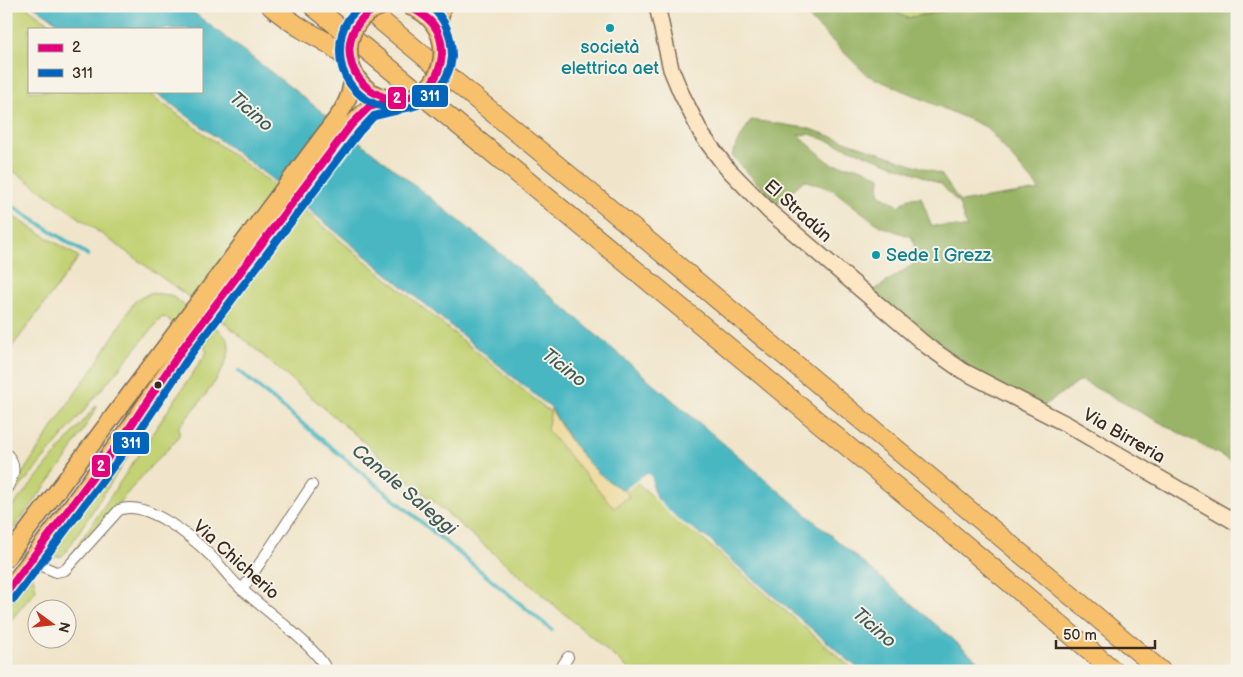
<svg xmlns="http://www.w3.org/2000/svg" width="1243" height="677" font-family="'Balsamiq Sans',sans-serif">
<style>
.green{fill:#c2d274;stroke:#7e7e49}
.forest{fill:#99b466;stroke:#6a6f42;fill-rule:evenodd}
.sand{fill:#eeda9e;stroke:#94825e}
.water{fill:#48b7c2;stroke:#427070}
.pier{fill:#f0e5ca}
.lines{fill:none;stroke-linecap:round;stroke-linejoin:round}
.stream{stroke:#48b7c2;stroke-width:4}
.street-tunnel{stroke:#ccc0a8;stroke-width:10;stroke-dasharray:10 5;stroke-linecap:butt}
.street-casing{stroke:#7a6b5a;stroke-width:12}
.secondary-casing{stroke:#7a6b5a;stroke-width:18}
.primary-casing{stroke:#7a6b5a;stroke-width:19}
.highway-casing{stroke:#7a6b5a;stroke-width:21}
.street{stroke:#fff;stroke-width:10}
.secondary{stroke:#fce6c4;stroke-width:15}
.primary{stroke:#f7c06c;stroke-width:16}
.highway{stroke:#f7c06c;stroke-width:19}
.primary-bridge-casing{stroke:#7a6b5a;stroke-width:19;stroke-linecap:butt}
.primary-bridge{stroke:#f7c06c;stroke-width:16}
.bus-1-casing{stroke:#f7f3e8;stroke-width:11}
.bus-2-casing{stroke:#f7f3e8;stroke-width:11}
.bus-1{stroke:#e5007d;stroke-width:8}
.bus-2{stroke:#0065bd;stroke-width:8}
.culture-dot{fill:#0f9aa8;stroke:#f7f3e8;stroke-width:2}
.bus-dot{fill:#3b2a1e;stroke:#f7f3e8;stroke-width:2}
.labels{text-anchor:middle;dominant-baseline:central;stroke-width:4;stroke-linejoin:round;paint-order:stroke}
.culture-label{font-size:18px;fill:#0d838f;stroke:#f7f3e8}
.street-label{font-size:18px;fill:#3b2a1e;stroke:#f7f3e8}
.water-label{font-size:19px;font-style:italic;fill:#405b57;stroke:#f7f3e8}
.line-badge{stroke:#f7f3e8;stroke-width:2}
.badge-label{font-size:14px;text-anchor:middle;font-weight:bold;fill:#fff}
</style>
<rect width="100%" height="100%" fill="#f7f3e8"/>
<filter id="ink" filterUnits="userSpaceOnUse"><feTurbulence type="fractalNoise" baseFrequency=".02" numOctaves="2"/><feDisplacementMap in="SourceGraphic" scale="10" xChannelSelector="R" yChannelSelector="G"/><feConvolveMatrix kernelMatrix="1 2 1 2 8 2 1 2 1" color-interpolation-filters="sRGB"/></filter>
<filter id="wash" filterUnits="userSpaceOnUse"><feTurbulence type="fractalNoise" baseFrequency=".0096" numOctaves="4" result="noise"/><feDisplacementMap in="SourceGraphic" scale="20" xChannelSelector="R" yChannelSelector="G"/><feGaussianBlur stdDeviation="1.12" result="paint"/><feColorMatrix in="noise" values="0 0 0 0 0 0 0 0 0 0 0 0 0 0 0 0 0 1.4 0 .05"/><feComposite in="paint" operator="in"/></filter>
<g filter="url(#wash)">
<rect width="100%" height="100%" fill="#f0e5ca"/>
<path class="green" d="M6 6H25L58 29H29V91H146L263 177 642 487 855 671H631L225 323 24 178 6 167Z
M885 6H948L945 11 907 18Z
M6 212 79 257 6 355Z
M150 293 170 295 218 329C222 333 226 336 228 341 236 364 193 410 179 427V435L176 441 149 468 74 555 72 554 207 352 205 347 166 318 162 317 6 504V498L84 380 87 378 135 301Z
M96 406 97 407 66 459 11 532 9 530 7 513Z
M139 439 66 552 62 556 47 558 44 557 97 486Z
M31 575 33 576 36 590 6 626V608Z"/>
<path class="forest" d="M797 6H885L907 18 945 11 948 6H1237V464L1081 380 1039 409 990 385 867 295 918 261 912 237 880 226 833 190 804 180 777 204 732 156 734 149 751 120 807 128 941 174 960 202 1040 190 986 127 867 75ZM810 134 915 173 941 184 959 204 967 228 931 225 921 197 909 198 899 206 879 194 880 177 863 168 831 164 798 135Z"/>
<path class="sand" d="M551 409 569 439 617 486 624 490 629 496 614 508 547 430Z"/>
<path class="water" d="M34 6H185L298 93 506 258 990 671H861L716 547 712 541C694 530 666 514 656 496 651 489 653 481 650 474H645L624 490C591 475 568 438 551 408L268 176 154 91H201V29H67Z"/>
<path class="pier" d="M645 474H650L652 479V488L656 498 678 519 712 542 716 547 715 549 710 543 676 521 654 499 649 488 648 476H645L625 492 624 490Z"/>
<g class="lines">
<path class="stream" d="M6 202 88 255
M239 371 552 630"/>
</g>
</g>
<g filter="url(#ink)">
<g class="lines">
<path class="street-tunnel" d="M6 543 35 562"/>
<g class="street-casing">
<path id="street" d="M6 453C18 466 14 476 6 490
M42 566 56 572 65 570 119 510C146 499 193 538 211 556 223 568 232 582 245 592 265 610 319 649 327 671
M242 590 312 485
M559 671 568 657"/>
</g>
<g class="secondary-casing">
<path id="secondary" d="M657 6 671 69 681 93 702 135 726 167 770 212 927 346 963 371 1068 425 1237 523"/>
</g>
<g class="primary-casing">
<path id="primary" d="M441 38 439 22 443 6
M6 559 339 115C349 100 353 87 352 69
M6 593 128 430 183 348 351 125 369 107 396 100"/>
</g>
<g class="highway-casing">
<path id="highway" d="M271 6C282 15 294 24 306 31 323 40 338 47 349 63
M313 6C582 225 850 446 1114 671
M363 6 592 194 1161 671"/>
</g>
<use href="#street" class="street"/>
<use href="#secondary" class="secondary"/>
<use href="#primary" class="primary"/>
<use href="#highway" class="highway"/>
<g class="primary-bridge-casing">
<path id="primary-bridge" d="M383 6C332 21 341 95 394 99 448 103 462 23 408 6"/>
</g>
<use href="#primary-bridge" class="primary-bridge"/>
<g class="bus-1-casing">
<path id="bus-1" d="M382 6C377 9 370 11 366 15 323 53 372 121 421 92 435 84 441 68 442 53 442 27 429 17 408 6
M6 593 128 430 183 348 351 125 369 107 396 100"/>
</g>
<g class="bus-2-casing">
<path id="bus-2" d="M361 6C356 11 351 15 348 20 342 29 340 40 340 50 338 102 406 131 439 88 446 79 451 68 452 57 452 37 446 19 430 6
M14 599 136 436 191 354 359 132 374 116 399 110"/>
</g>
<use href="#bus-1" class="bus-1"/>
<use href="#bus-2" class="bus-2"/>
</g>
</g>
<g class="culture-dot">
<circle cx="610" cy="28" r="5"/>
<circle cx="876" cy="255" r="5"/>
</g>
<circle class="bus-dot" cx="158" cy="385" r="4.5"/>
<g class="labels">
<g class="culture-label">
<text x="610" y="47">società<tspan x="610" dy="21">elettrica aet</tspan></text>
<text x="886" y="255" text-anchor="start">Sede I Grezz</text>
</g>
<g class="street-label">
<text transform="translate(798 211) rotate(42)">El Stradún</text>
<text transform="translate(1124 436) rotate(30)">Via Birreria</text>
<text transform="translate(236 560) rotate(42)">Via Chicherio</text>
</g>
<g class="water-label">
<text transform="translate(251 112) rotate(41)">Ticino</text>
<text transform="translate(564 368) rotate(38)">Ticino</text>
<text transform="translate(404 490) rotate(40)">Canale Saleggi</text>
<text transform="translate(874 628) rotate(41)">Ticino</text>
</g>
</g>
<g class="line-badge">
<rect x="411" y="84" width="38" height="24" rx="5" fill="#0065bd"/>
<rect x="387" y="86" width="20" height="24" rx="5" fill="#e5007d"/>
<rect x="112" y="431" width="38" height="24" rx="5" fill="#0065bd"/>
<rect x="91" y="454" width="20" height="24" rx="5" fill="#e5007d"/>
</g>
<g class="badge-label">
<text x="430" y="101">311</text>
<text x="397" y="103">2</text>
<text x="131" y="448">311</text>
<text x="101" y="471">2</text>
</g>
<rect width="1243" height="677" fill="none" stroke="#f7f3e8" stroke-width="25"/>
<rect x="28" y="28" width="175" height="65" fill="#f7f3e8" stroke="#aca397"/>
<rect x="38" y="44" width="25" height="8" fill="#e5007d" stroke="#aca397"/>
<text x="72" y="52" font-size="15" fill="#3b2a1e">2</text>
<rect x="38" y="69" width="25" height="8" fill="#0065bd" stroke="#aca397"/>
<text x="72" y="78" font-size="15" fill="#3b2a1e">311</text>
<g transform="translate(52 624) rotate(105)"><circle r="24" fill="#f7f3e8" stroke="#aca397"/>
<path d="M0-4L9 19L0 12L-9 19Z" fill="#c8321e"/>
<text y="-8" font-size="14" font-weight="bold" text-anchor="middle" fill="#3b2a1e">N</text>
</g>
<path d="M1056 640v8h99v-8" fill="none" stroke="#3b2a1e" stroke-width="2.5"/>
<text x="1063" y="640" font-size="15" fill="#3b2a1e" stroke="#f7f3e8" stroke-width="4" paint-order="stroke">50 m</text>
</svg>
